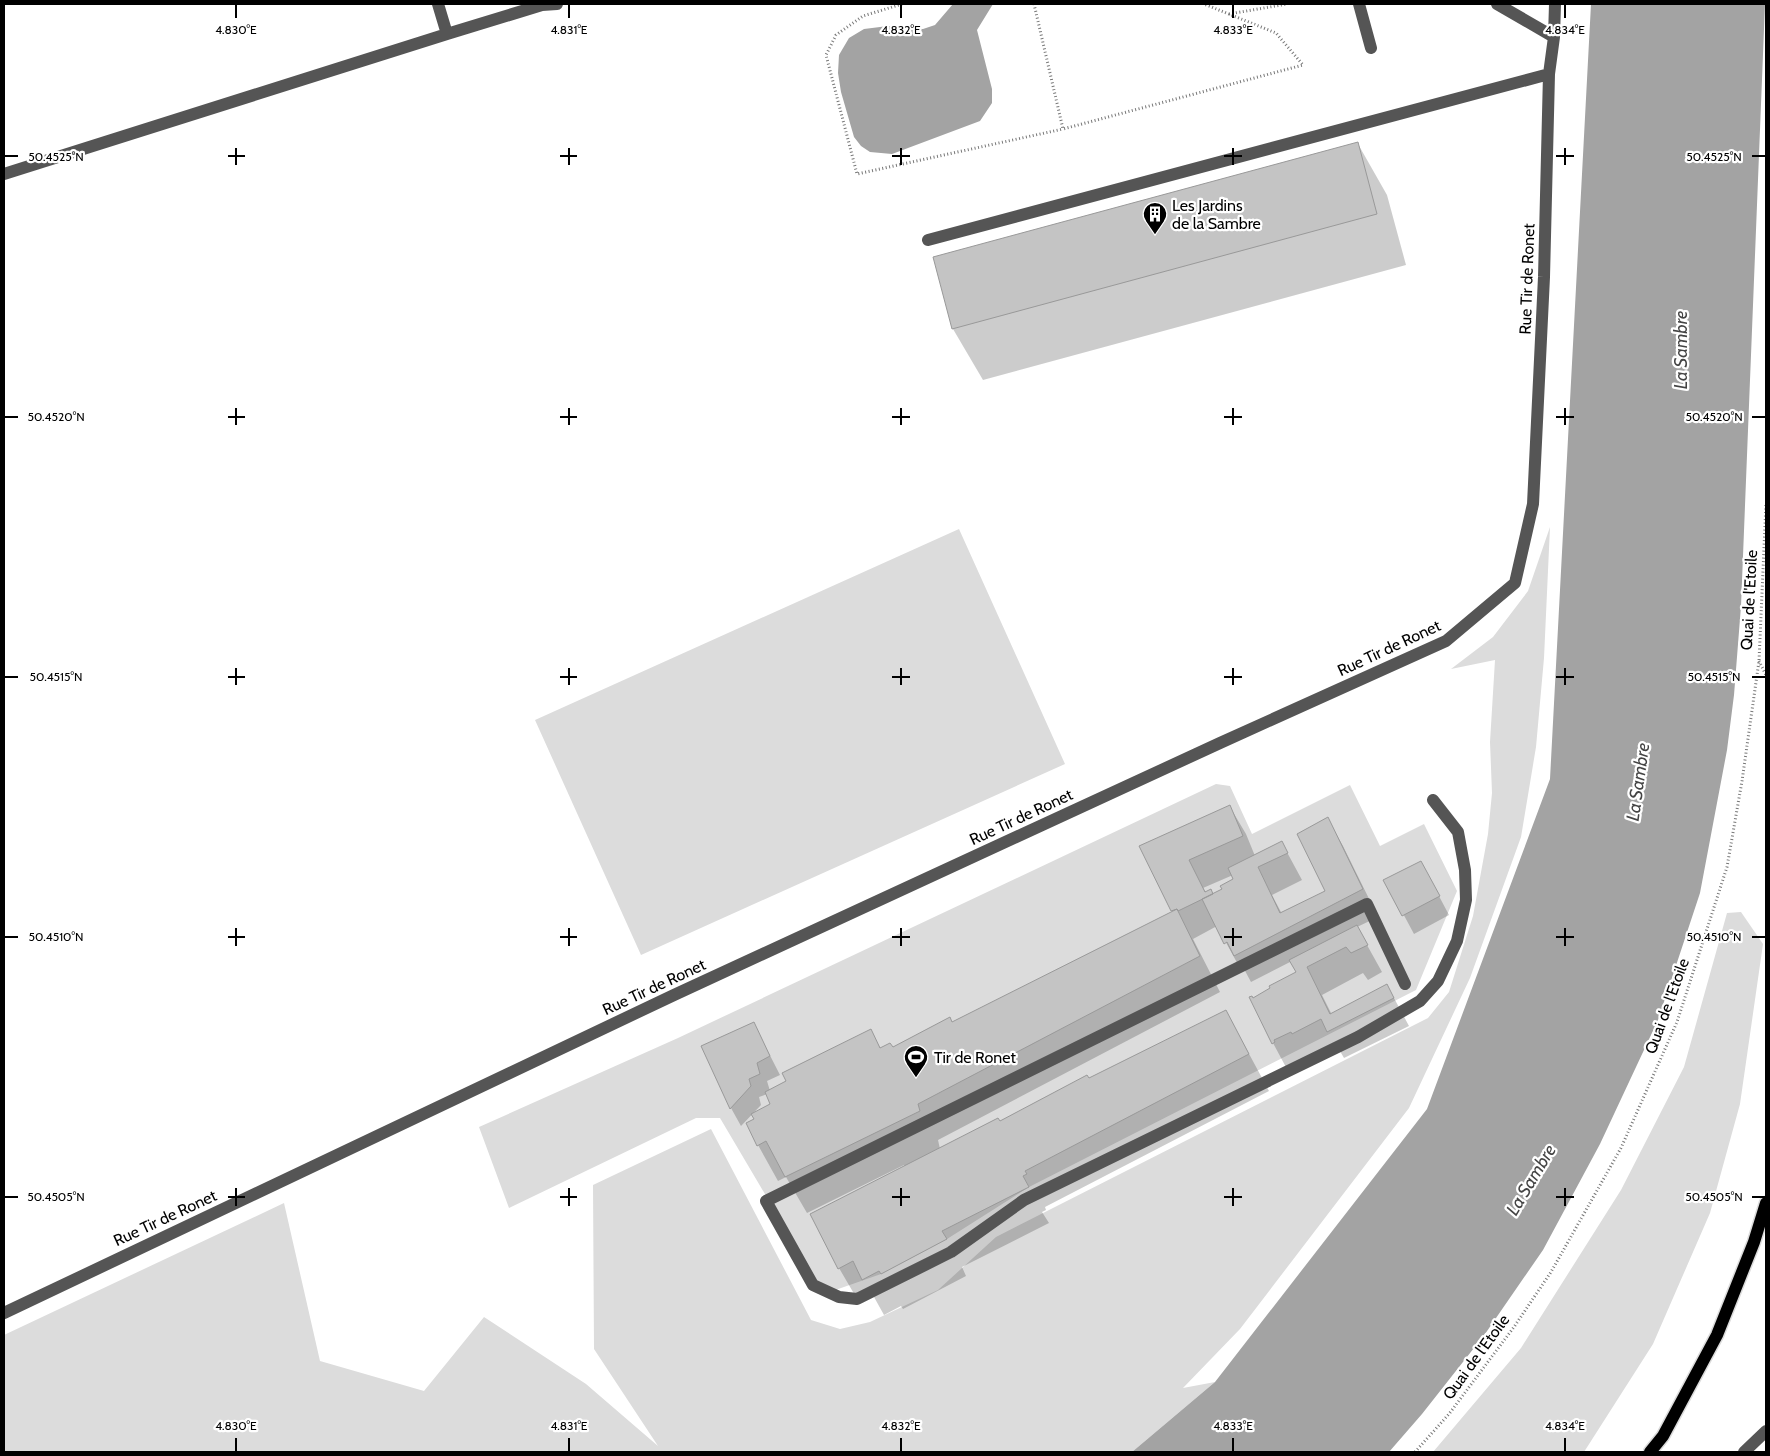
<svg xmlns="http://www.w3.org/2000/svg" width="1770" height="1456" font-family="Cabin,sans-serif">
<style>
.green{fill:#dcdcdc}
.water{fill:#a3a3a3}
.shadow{fill:#0003;fill-rule:evenodd}
.building{fill:#c4c4c4;stroke:#999}
.lines{fill:none;stroke-linecap:round;stroke-linejoin:round}
.major-casing{stroke:#dbdbdb;stroke-width:15}
.path{stroke:#777;stroke-width:3;stroke-dasharray:1 2.5;stroke-linecap:butt}
.minor{stroke:#555;stroke-width:12}
.major{stroke:#000;stroke-width:12}
.ticks{fill:none;stroke:#000;stroke-width:2}
.labels{text-anchor:middle;dominant-baseline:central;stroke-width:4.5;stroke-linejoin:round;paint-order:stroke}
.poi-label{font-size:16px;fill:#000;stroke:#fff;text-anchor:start}
.street-label{font-size:16px;fill:#000;stroke:#fff}
.water-label{font-size:18px;font-style:italic;fill:#444;stroke:#fff}
.ticks-label{font-size:12px;text-anchor:middle;fill:#000;stroke:#fff;stroke-width:4.5;stroke-linejoin:round;paint-order:stroke}
</style>
<rect width="100%" height="100%" fill="#fff"/>
<path class="green" d="M1550 527 1544 658 1536 747 1521 837 1470 978 1409 1108 1240 1329 1183 1388 1215 1382 1132 1452H4V1335L284 1203 320 1361 424 1391 484 1317 586 1384 658 1446 594 1349 593 1185 711 1129 811 1320 840 1329 870 1322 938 1290 996 1237 1428 1018 1449 992 1473 916 1488 834 1492 793 1490 742 1495 660 1451 669 1493 637 1528 591Z
M959 529 1065 764 641 955 535 720Z
M1216 784 1230 786 1252 834 1350 785 1380 846 1424 824 1457 891 1416 990 1029 1187 947 1239 881 1274 824 1294 720 1118H696L509 1208 479 1127 678 1038Z
M1741 912 1763 944 1740 1104 1710 1213 1653 1344 1584 1452H1433L1521 1348 1621 1190 1684 1067 1727 913Z"/>
<path class="water" d="M953 4H993L977 30 992 89V103L980 121 892 154 870 152 861 146 854 137 841 92 838 73 839 55 849 38 864 29 888 26 923 29 935 25Z
M1591 4H1765L1741 606 1734 695 1727 750 1700 893 1658 1020 1600 1144 1543 1250 1485 1334 1422 1414 1389 1452H1132L1215 1382 1427 1109 1550 779Z"/>
<path class="shadow" d="M1358 144 1387 195 1406 265 983 380 953 329 935 258Z
M1230 807 1246 834 1255 856 1282 843 1302 880 1272 895 1282 914 1327 891V818L1343 846 1378 917 1357 927 1382 972 1368 980 1363 973 1322 995 1332 1015 1387 985 1409 1026 1344 1058 1337 1046 1288 1071 1273 1043 1253 1000 1298 972 1292 961 1251 982 1244 969 1241 970 1217 926 1193 939 1220 992 938 1140 940 1149 1088 1080 1226 1011 1269 1091 1045 1207 1046 1210 1042 1212 1049 1223 962 1267 966 1276 903 1309 901 1306 884 1315 874 1297 860 1304 839 1268 905 1167 904 1165 807 1213 786 1177 778 1181 758 1145 755 1120 772 1104 767 1094 759 1097 761 1105 741 1126 731 1108 754 1024 780 1075 767 1081 770 1091 870 1031 881 1049 893 1048 952 1024 1173 912 1141 846ZM1233 875 1235 879 1223 890 1213 895 1206 892 1203 888Z
M1385 880 1431 881 1449 915 1414 934Z"/>
<path class="building" d="M1358 142 1377 214 952 329 933 257Z
M1230 805 1243 836 1189 860 1205 892 1211 889 1213 894 1178 911 1177 909 1171 911 1139 846Z
M1328 817 1363 889 1234 956 1227 942 1224 944 1202 899 1222 889 1220 886 1233 879 1228 868 1282 841 1288 853 1258 867 1280 913 1325 891 1297 834Z
M1421 861 1440 896 1402 916 1383 880Z
M1177 909 1200 956 918 1104 920 1111 785 1177 766 1141 757 1146 746 1123 754 1119 751 1114 770 1104 765 1092 786 1081 782 1073 871 1029 880 1048 890 1043 893 1047 950 1017 952 1022Z
M1357 925 1368 945 1351 953 1346 947 1307 967 1330 1014 1387 984 1394 998 1327 1032 1321 1019 1292 1034 1291 1032 1274 1040 1275 1042 1272 1044 1249 997 1252 996 1253 998 1270 988 1269 986 1296 972 1289 960Z
M1226 1010 1249 1054 1025 1171 1027 1174 1023 1176 1029 1187 942 1231 947 1239 881 1274 879 1271 862 1280 853 1261 838 1269 810 1214 998 1118 1000 1121 1087 1075 1089 1078Z
M754 1022 770 1056 757 1063 760 1074 749 1079 751 1086 730 1109 701 1046Z"/>
<g class="lines">
<g class="major-casing">
<path id="major" d="M1650 1452 1663 1436 1717 1335 1754 1242 1766 1203"/>
</g>
<path class="path" d="M902 4 863 16 836 35 826 55 857 174 1063 129
M1034 4 1063 129 1303 65 1276 33 1204 4
M1229 14 1287 4
M1759 661 1766 675
M1415 1452 1449 1414 1514 1327 1551 1272 1621 1148 1677 1022 1727 867 1742 781 1759 661 1766 503"/>
<path class="minor" d="M438 4 447 34
M1359 4 1371 48
M1497 4 1554 37
M4 174 447 34 542 5 557 4
M928 240 1549 74
M1405 984 1367 904 766 1201 813 1285 839 1297 857 1299 951 1252 1024 1200 1358 1037 1420 1001 1438 981 1457 941 1466 900 1465 870 1458 832 1433 800
M4 1313 674 995 1220 743 1446 641 1515 583 1533 504 1544 277 1549 74 1554 37 1555 4
M1744 1452 1766 1431"/>
<use href="#major" class="major"/>
</g>
<path class="ticks" d="M236 5V18M569 5V18M901 5V18M1233 5V18M1565 5V18M236 148V165M569 148V165M901 148V165M1233 148V165M1565 148V165M5 156H18M228 156H245M560 156H577M892 156H910M1224 156H1242M1556 156H1574M1752 156H1765M236 408V425M569 408V425M901 408V425M1233 408V425M1565 408V425M5 417H18M228 417H245M560 417H577M892 417H910M1224 417H1242M1556 417H1574M1752 417H1765M236 668V685M569 668V685M901 668V685M1233 668V685M1565 668V685M5 677H18M228 677H245M560 677H577M892 677H910M1224 677H1242M1556 677H1574M1752 677H1765M236 928V946M569 928V946M901 928V946M1233 928V946M1565 928V946M5 937H18M228 937H245M560 937H577M892 937H910M1224 937H1242M1556 937H1574M1752 937H1765M236 1188V1206M569 1188V1206M901 1188V1206M1233 1188V1206M1565 1188V1206M5 1197H18M228 1197H245M560 1197H577M892 1197H910M1224 1197H1242M1556 1197H1574M1752 1197H1765M236 1438V1451M569 1438V1451M901 1438V1451M1233 1438V1451M1565 1438V1451"/>
<defs>
<g id="building-pin" transform="scale(1.25)"><path d="M0 17L-7.5 6A9.5 9.5 0 1 1 7.5 6Z" fill="#000" stroke="#fff"/><path d="M-4-6H4V6H1V3H-1V6H-4ZM-2.5-4.3h1.7v1.8h-1.7ZM.8-4.3h1.7v1.8H.8ZM-2.5-1h1.7V.8h-1.7ZM.8-1h1.7V.8H.8Z" fill="#fff"/></g>
<g id="stadium-pin" transform="scale(1.25)"><path d="M0 17L-7.5 6A9.5 9.5 0 1 1 7.5 6Z" fill="#000" stroke="#fff"/><path d="M0-5a6.5 5 0 1 0 0 10a6.5 5 0 1 0 0-10ZM-3.5-1.8h7v3.6h-7Z" fill="#fff"/></g>
</defs>
<g fill-rule="evenodd">
<use href="#building-pin" x="1155" y="214"/>
<use href="#stadium-pin" x="916" y="1057"/>
</g>
<g class="labels">
<g class="poi-label">
<text x="1172" y="205">Les Jardins<tspan x="1172" dy="18">de la Sambre</tspan></text>
<text x="934" y="1057">Tir de Ronet</text>
</g>
<g class="street-label">
<text transform="translate(1527 279) rotate(-88)">Rue Tir de Ronet</text>
<text transform="translate(1749 600) rotate(-87)">Quai de l'Etoile</text>
<text transform="translate(1389 648) rotate(-25)">Rue Tir de Ronet</text>
<text transform="translate(1021 817) rotate(-25)">Rue Tir de Ronet</text>
<text transform="translate(654 987) rotate(-25)">Rue Tir de Ronet</text>
<text transform="translate(1667 1006) rotate(-70)">Quai de l'Etoile</text>
<text transform="translate(165 1218) rotate(-25)">Rue Tir de Ronet</text>
<text transform="translate(1476 1357) rotate(-54)">Quai de l'Etoile</text>
</g>
<g class="water-label">
<text transform="translate(1681 350) rotate(-90)">La Sambre</text>
<text transform="translate(1638 782) rotate(-82)">La Sambre</text>
<text transform="translate(1531 1180) rotate(-59)">La Sambre</text>
</g>
</g>
<g class="ticks-label">
<text x="236" y="34">4.830°E</text>
<text x="569" y="34">4.831°E</text>
<text x="901" y="34">4.832°E</text>
<text x="1233" y="34">4.833°E</text>
<text x="1565" y="34">4.834°E</text>
<text x="56" y="161">50.4525°N</text>
<text x="1714" y="161">50.4525°N</text>
<text x="56" y="421">50.4520°N</text>
<text x="1714" y="421">50.4520°N</text>
<text x="56" y="681">50.4515°N</text>
<text x="1714" y="681">50.4515°N</text>
<text x="56" y="941">50.4510°N</text>
<text x="1714" y="941">50.4510°N</text>
<text x="56" y="1201">50.4505°N</text>
<text x="1714" y="1201">50.4505°N</text>
<text x="236" y="1430">4.830°E</text>
<text x="569" y="1430">4.831°E</text>
<text x="901" y="1430">4.832°E</text>
<text x="1233" y="1430">4.833°E</text>
<text x="1565" y="1430">4.834°E</text>
</g>
<rect width="1770" height="1456" fill="none" stroke="#000000" stroke-width="10"/>
</svg>
